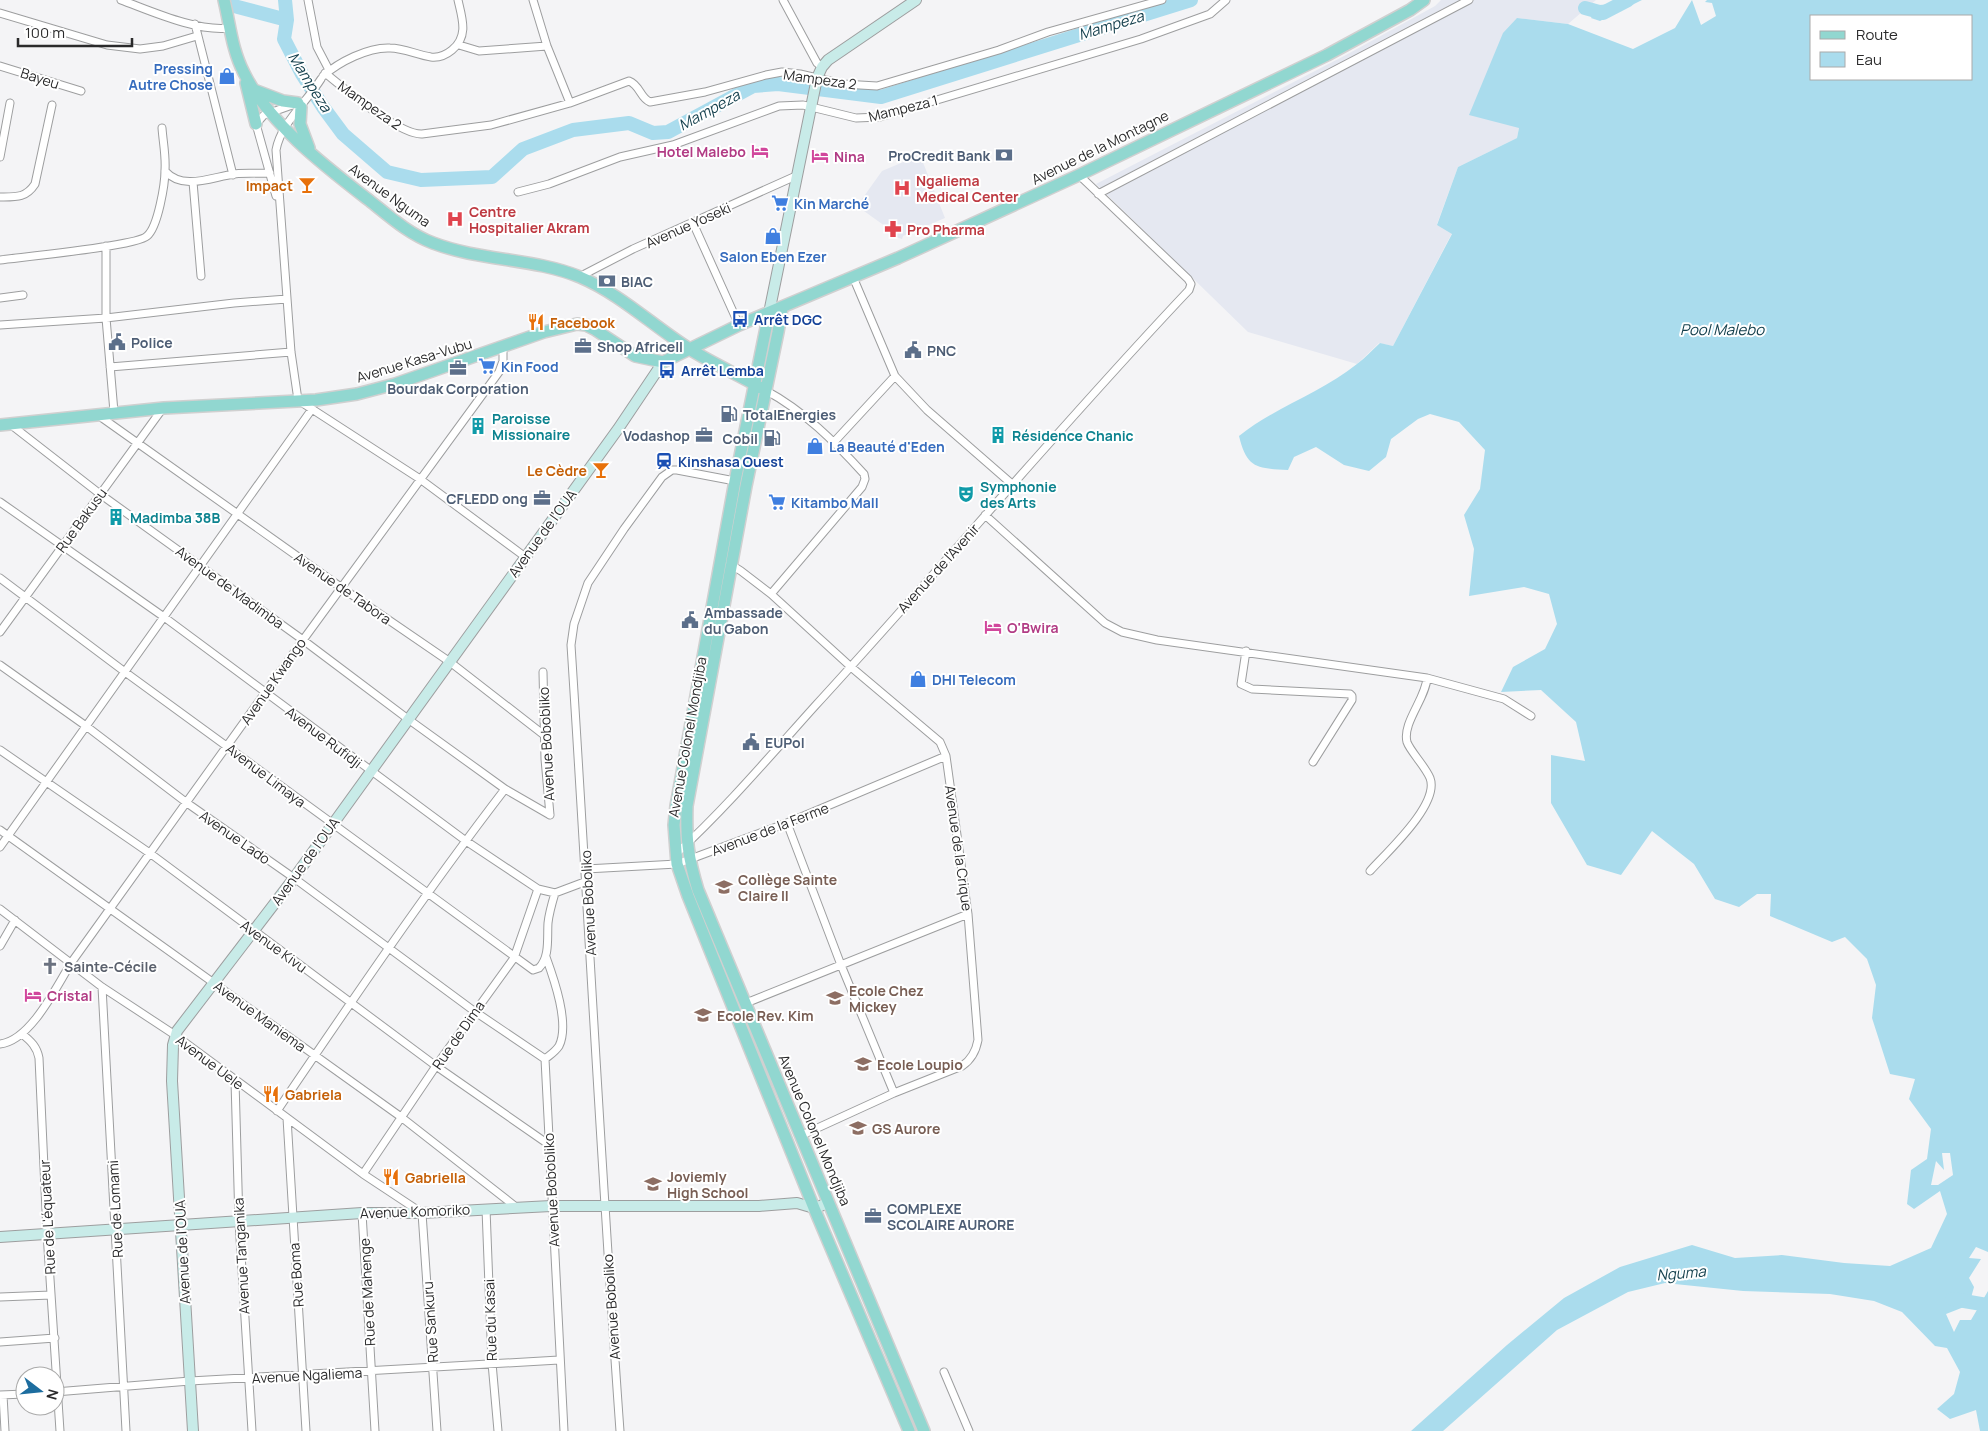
<svg xmlns="http://www.w3.org/2000/svg" width="1988" height="1431" font-family="Manrope,sans-serif">
<style>
.built{fill:#e5e8f1}
.water{fill:#aadced;fill-rule:evenodd}
.lines{fill:none;stroke-linecap:round;stroke-linejoin:round}
.river{stroke:#aadced;stroke-width:14}
.street-casing{stroke:#9d9e9f;stroke-width:9}
.secondary-casing{stroke:#9d9e9f;stroke-width:12}
.primary-casing{stroke:#d0d0d0;stroke-width:14}
.street{stroke:#fff;stroke-width:7}
.secondary{stroke:#c8ebe8;stroke-width:10}
.primary{stroke:#91d7d0;stroke-width:11}
.labels{text-anchor:middle;dominant-baseline:central;stroke-width:4;stroke-linejoin:round;paint-order:stroke}
.shop-label{font-size:14px;font-weight:bold;fill:#366cbe;stroke:#fff;text-anchor:start}
.street-label{font-size:14px;fill:#2a2a2b;stroke:#fff}
.hotel-label{font-size:14px;font-weight:bold;fill:#b23c85;stroke:#fff;text-anchor:start}
.service-label{font-size:14px;font-weight:bold;fill:#4e5e75;stroke:#fff;text-anchor:start}
.health-label{font-size:14px;font-weight:bold;fill:#be3a42;stroke:#fff;text-anchor:start}
.food-label{font-size:14px;font-weight:bold;fill:#c56008;stroke:#fff;text-anchor:start}
.transit-label{font-size:14px;font-weight:bold;fill:#164399;stroke:#fff;text-anchor:start}
.culture-label{font-size:14px;font-weight:bold;fill:#0d838f;stroke:#fff;text-anchor:start}
.education-label{font-size:14px;font-weight:bold;fill:#785e54;stroke:#fff;text-anchor:start}
.worship-label{font-size:14px;font-weight:bold;fill:#5b616d;stroke:#fff;text-anchor:start}
.water-label{font-size:15px;font-style:italic;fill:#15414e;stroke:#fff}
</style>
<rect width="100%" height="100%" fill="#f4f4f6"/>
<path class="built" d="M1441 0H1596L1568 24 1517 18 1519 128 1517 138 1458 167 1437 224 1452 233 1393 346 1379 343 1357 364 1248 332 1096 184 1346 55 1435 6Z
M920 155 945 218 903 236 902 239 896 237V234L857 206 882 171Z"/>
<path class="water" d="M1618 0H1642L1600 21 1591 18 1599 5 1613 4Z
M1692 0 1701 25 1716 16 1712 3 1705 2 1707 0H1988V1252L1976 1247 1969 1258 1981 1259 1969 1278 1974 1287 1969 1305 1946 1314 1954 1332 1960 1320H1971L1988 1291V1431H1980L1976 1410 1950 1419 1937 1409 1954 1394 1960 1372 1947 1348 1935 1346 1902 1312 1874 1301 1830 1294 1743 1291 1665 1283 1628 1292 1557 1330 1443 1431H1411L1507 1345 1564 1298 1620 1267 1692 1245 1735 1258 1782 1255 1844 1263 1890 1266 1931 1248 1947 1214 1940 1191 1914 1209 1907 1204 1911 1170 1927 1159 1931 1129 1909 1099 1915 1079 1890 1074 1872 1018 1876 985 1867 959 1845 937 1832 942 1770 916 1771 894H1757L1739 907 1715 899 1694 864 1652 831 1621 875 1587 865 1551 803V755L1585 761 1576 722 1541 690 1501 692 1513 667 1545 649 1557 624 1549 594 1524 587 1469 596 1474 549 1464 515 1480 489 1485 450 1459 422 1430 414 1418 419 1391 439 1386 457 1369 471 1344 465 1316 447 1294 457 1288 470C1257 468 1247 469 1239 436 1275 407 1321 393 1357 364 1365 358 1372 350 1380 343L1393 346 1452 234 1437 225 1458 167 1517 138 1519 128 1469 115 1503 33 1517 18 1568 24 1633 49 1675 28ZM1972 16V79H1812V16ZM1942 1153H1950L1953 1175 1938 1185H1931L1936 1161 1944 1170Z"/>
<g class="lines">
<path class="river" d="M285 0 287 20 284 39 302 74 323 107 343 134 387 172 421 180 492 177 523 149 573 130 629 123 653 133 668 132 753 86 778 84 881 97 1191 0
M234 6 287 20
M1585 8 1603 13 1628 0
M1952 1299 1988 1305"/>
<g class="street-casing">
<path id="street" d="M121 0C151 11 197 32 229 28
M308 0 317 47 329 70
M533 0 547 46 570 103
M783 0 817 63 822 67
M0 13 107 45 140 49 163 46 197 36
M195 24 233 175
M459 45 479 51 547 46
M0 66 81 91
M325 73C344 88 399 135 422 134L491 125 570 103 629 81C640 85 640 98 650 102L705 92 766 75 782 72 800 74 843 84 877 86 999 50 1048 32 1162 0
M323 76C339 62 368 47 390 48 404 48 417 55 431 57 440 58 446 55 452 50 469 36 462 18 458 0
M321 79C306 103 281 123 276 150L291 352 298 400 420 479 524 556
M0 157 10 103
M165 171C183 191 212 177 234 174 246 173 258 173 270 173
M193 182 201 276
M518 192 549 184 620 157 673 145 779 106 803 105 856 118 880 117 1141 39 1210 14 1226 0
M1098 194 1469 0
M276 196 256 124 264 115 295 104
M0 197C16 197 26 198 35 184L52 105
M693 223 739 325
M106 246V318L114 412
M0 260C22 257 137 246 147 236 158 227 165 184 165 170 166 156 163 142 162 128
M579 277 633 249 798 175
M853 277 895 376 927 410 1013 485
M0 298 23 295
M0 325 106 318 234 303 287 299
M110 367 291 352
M765 390C804 411 834 441 864 474L865 479 862 487 771 594
M98 415 342 588 450 662 544 735
M10 424 100 494 303 640 408 719 505 789 550 815
M834 442 895 376
M0 502 164 617 466 841 538 889 555 893
M985 515 1105 623 1122 632 1157 640 1427 678 1504 699 1531 716
M730 564 741 571 771 594 851 667 940 742 946 756 968 914 978 1040C976 1051 971 1060 962 1066L894 1093 800 1136
M0 578 125 672 533 970 539 968C550 957 547 938 548 923 549 913 552 903 555 893L587 881
M0 632 163 408
M1246 651 1241 684 1252 689 1350 694 1352 696V700L1313 762
M0 665 86 726 187 803 294 878 474 1011 545 1059
M543 672 545 759 550 815
M0 750 151 854 436 1066 548 1144
M787 823 841 965 894 1093
M0 830 401 1117 516 1207
M0 847 312 409
M676 854C726 808 770 756 815 706 941 569 1061 425 1189 290L1191 284 1188 279 1079 175
M586 869 677 864 787 823 946 756
M1370 871C1387 852 1440 804 1430 778 1425 766 1410 751 1407 742 1402 723 1426 698 1427 678
M0 909 102 987 175 1035 363 1174 422 1213 437 1431
M0 946 15 920
M546 957C554 979 570 1024 559 1046 555 1052 550 1055 545 1059L564 1431
M102 987 126 1431
M746 1003 968 914
M22 1034C31 1041 37 1047 39 1058L47 1233 60 1431
M0 1044C30 1041 56 988 71 963L303 640 499 372 503 361V347
M235 1081 239 1222 252 1431
M277 1111C351 1002 425 893 505 789
M287 1118 306 1431
M363 1174 436 1066 514 958 538 889
M486 1209 492 1363 498 1431
M362 1213 375 1431
M0 1297 51 1295
M0 1342 55 1338
M944 1372 969 1431
M55 1392 190 1381 559 1360
M0 1395 25 1394
M3 1395 5 1431
M620 1431C601 1169 588 907 571 645L574 624 588 583 624 529 662 477 672 470H677L735 481"/>
</g>
<g class="secondary-casing">
<path id="secondary" d="M769 313 817 78 822 67 828 60 916 0
M0 1237 362 1213H422L551 1206H759L797 1203 814 1208 829 1203
M193 1431 172 1081 173 1045 177 1031 294 878 618 429 663 362"/>
</g>
<g class="primary-casing">
<path id="primary" d="M224 0C230 25 232 50 244 73 269 124 326 167 370 201 390 217 409 234 433 243 480 261 534 258 580 277 620 294 652 325 688 348 711 363 737 374 761 388
M246 83 256 124
M254 90 283 101 298 103
M301 107 300 124 309 148
M782 308 778 332 746 486 687 806C686 840 688 857 698 890L924 1431
M769 313 735 481 676 806 674 825 677 864 688 896 814 1208 909 1431
M0 425 164 408 316 400 357 394 395 384 544 332 577 324 586 325 594 329 635 356 663 362 739 325 898 258 1079 175 1327 55 1410 10 1424 0"/>
</g>
<use href="#street" class="street"/>
<use href="#secondary" class="secondary"/>
<use href="#primary" class="primary"/>
</g>
<defs>
<g id="shop-bare" transform="scale(1.35)"><path d="M-5-2.5h2.3a2.7 3.5 0 0 1 5.4 0H5L5.5 6h-11ZM-1.5-2.5h3a1.5 2.3 0 0 0-3 0Z" fill="#3f7fe0" stroke="#fff" stroke-width="2.5" paint-order="stroke"/></g>
<g id="hotel-bare" transform="scale(1.35)"><path d="M-6-4.5h1.5V1H6V5H4.5V3h-9V5H-6ZM-4 0a1.8 1.8 0 1 1 3.6 0ZM.5 0V-2.5h3Q6-2.5 6 0Z" fill="#d1479c" stroke="#fff" stroke-width="2.5" paint-order="stroke"/></g>
<g id="bank-bare" transform="scale(1.35)"><path d="M-6-4H6V4H-6ZM0-2.3a2.3 2.3 0 1 0 0 4.6a2.3 2.3 0 1 0 0-4.6Z" fill="#5c6f8a" stroke="#fff" stroke-width="2.5" paint-order="stroke"/></g>
<g id="bar-bare" transform="scale(1.35)"><path d="M-6-5H6L.8 .8V4.5H3.5V6h-7V4.5H-.8V.8Z" fill="#e8710a" stroke="#fff" stroke-width="2.5" paint-order="stroke"/></g>
<g id="hospital-bare" transform="scale(1.35)"><path d="M-5-5h3v3.5h4V-5h3V5h-3V1.5h-4V5h-3Z" fill="#e0444e" stroke="#fff" stroke-width="2.5" paint-order="stroke"/></g>
<g id="supermarket-bare" transform="scale(1.35)"><path d="M-6-5.5h2.5l.6 2H6L4.5 2H-2.5L-4.4-4H-6ZM-1.5 3.2a1.3 1.3 0 1 0 .1 0ZM3 3.2a1.3 1.3 0 1 0 .1 0Z" fill="#3f7fe0" stroke="#fff" stroke-width="2.5" paint-order="stroke"/></g>
<g id="pharmacy-bare" transform="scale(1.35)"><path d="M-2-6h4v4h4v4h-4v4h-4v-4h-4v-4h4Z" fill="#e0444e" stroke="#fff" stroke-width="2.5" paint-order="stroke"/></g>
<g id="bus-bare" transform="scale(1.35)"><path d="M-5-6H5V4H4V6H2V4H-2V6H-4V4H-5ZM-3.5-4V0h7V-4ZM-3.5 1.2v1.5H-2V1.2ZM2 1.2v1.5H3.5V1.2Z" fill="#1a4fb4" stroke="#fff" stroke-width="2.5" paint-order="stroke"/></g>
<g id="restaurant-bare" transform="scale(1.35)"><path d="M-5-6h1v4h1v-4h1v4h1v-4h1v5L-1.5 .5V6h-2V.5L-5-1ZM5-6V6H3V1.5H1.5Q1.5-4 5-6Z" fill="#e8710a" stroke="#fff" stroke-width="2.5" paint-order="stroke"/></g>
<g id="civic-bare" transform="scale(1.35)"><path d="M-.6-6.5H3V-4.5H.6V-3L4-1V1h2V6H-6V1h2V-1L-.6-3ZM-1.2 2.5V6h2.4V2.5Z" fill="#5c6f8a" stroke="#fff" stroke-width="2.5" paint-order="stroke"/></g>
<g id="office-bare" transform="scale(1.35)"><path d="M-6-3h4V-5.5h4V-3h4V5H-6ZM-1-4.5V-3h2v-1.5ZM-6 0V1H6V0Z" fill="#5c6f8a" stroke="#fff" stroke-width="2.5" paint-order="stroke"/></g>
<g id="fuel-bare" transform="scale(1.35)"><path d="M-5.5-6h7V0h2V4h1.3V-2.5L3-4.5l.8-.8L6-3V5H2.5V1h-1V6h-7ZM-4.2-4.7v3.2H.2V-4.7Z" fill="#5c6f8a" stroke="#fff" stroke-width="2.5" paint-order="stroke"/></g>
<g id="building-bare" transform="scale(1.35)"><path d="M-4-6H4V6H1V3H-1V6H-4ZM-2.5-4.3h1.7v1.8h-1.7ZM.8-4.3h1.7v1.8H.8ZM-2.5-1h1.7V.8h-1.7ZM.8-1h1.7V.8H.8Z" fill="#0f9aa8" stroke="#fff" stroke-width="2.5" paint-order="stroke"/></g>
<g id="station-bare" transform="scale(1.35)"><path d="M-3-6H3Q5-6 5-4V2Q5 4 3 4L4.5 6H3L1.5 4h-3L-3 6H-4.5L-3 4Q-5 4-5 2V-4Q-5-6-3-6ZM-3.5-4v3h7v-3ZM-3.5 1v1.5H-2V1ZM2 1v1.5H3.5V1Z" fill="#1a4fb4" stroke="#fff" stroke-width="2.5" paint-order="stroke"/></g>
<g id="theatre-bare" transform="scale(1.35)"><path d="M-5-5.5Q0-4 5-5.5V0Q5 5 0 6Q-5 5-5 0ZM-3.3-2.5H-1v1.5H-3.3ZM1-2.5H3.3v1.5H1ZM-2.8 1Q0 5.5 2.8 1Z" fill="#0f9aa8" stroke="#fff" stroke-width="2.5" paint-order="stroke"/></g>
<g id="school-bare" transform="scale(1.35)"><path d="M0-5L7-2L0 1L-7-2ZM-4 1L0 2.5L4 1V4Q0 6-4 4Z" fill="#8d6e63" stroke="#fff" stroke-width="2.5" paint-order="stroke"/></g>
<g id="church-bare" transform="scale(1.35)"><path d="M-1.2-6h2.4v3.5h3.3v2.4h-3.3V6h-2.4V-.1h-3.3v-2.4h3.3Z" fill="#6b7280" stroke="#fff" stroke-width="2.5" paint-order="stroke"/></g>
</defs>
<g fill-rule="evenodd">
<use href="#shop-bare" x="227" y="76"/>
<use href="#hotel-bare" x="760" y="151"/>
<use href="#bank-bare" x="1004" y="155"/>
<use href="#hotel-bare" x="820" y="156"/>
<use href="#bar-bare" x="307" y="185"/>
<use href="#hospital-bare" x="902" y="188"/>
<use href="#supermarket-bare" x="780" y="203"/>
<use href="#hospital-bare" x="455" y="219"/>
<use href="#pharmacy-bare" x="893" y="229"/>
<use href="#shop-bare" x="773" y="236"/>
<use href="#bank-bare" x="607" y="281"/>
<use href="#bus-bare" x="740" y="319"/>
<use href="#restaurant-bare" x="536" y="322"/>
<use href="#civic-bare" x="117" y="342"/>
<use href="#office-bare" x="583" y="346"/>
<use href="#civic-bare" x="913" y="350"/>
<use href="#supermarket-bare" x="487" y="366"/>
<use href="#office-bare" x="458" y="368"/>
<use href="#bus-bare" x="667" y="370"/>
<use href="#fuel-bare" x="729" y="414"/>
<use href="#building-bare" x="478" y="426"/>
<use href="#office-bare" x="704" y="435"/>
<use href="#building-bare" x="998" y="435"/>
<use href="#fuel-bare" x="772" y="438"/>
<use href="#shop-bare" x="815" y="446"/>
<use href="#station-bare" x="664" y="461"/>
<use href="#bar-bare" x="601" y="470"/>
<use href="#theatre-bare" x="966" y="494"/>
<use href="#office-bare" x="542" y="498"/>
<use href="#supermarket-bare" x="777" y="502"/>
<use href="#building-bare" x="116" y="517"/>
<use href="#civic-bare" x="690" y="620"/>
<use href="#hotel-bare" x="993" y="627"/>
<use href="#shop-bare" x="918" y="679"/>
<use href="#civic-bare" x="751" y="742"/>
<use href="#school-bare" x="724" y="887"/>
<use href="#church-bare" x="50" y="966"/>
<use href="#hotel-bare" x="33" y="995"/>
<use href="#school-bare" x="835" y="998"/>
<use href="#school-bare" x="703" y="1015"/>
<use href="#school-bare" x="863" y="1064"/>
<use href="#restaurant-bare" x="271" y="1094"/>
<use href="#school-bare" x="858" y="1128"/>
<use href="#restaurant-bare" x="391" y="1177"/>
<use href="#school-bare" x="653" y="1184"/>
<use href="#office-bare" x="873" y="1216"/>
</g>
<g class="labels">
<g class="shop-label">
<text x="213" y="68" text-anchor="end">Pressing<tspan x="213" dy="16">Autre Chose</tspan></text>
<text x="794" y="203">Kin Marché</text>
<text x="773" y="256" text-anchor="middle">Salon Eben Ezer</text>
<text x="501" y="366">Kin Food</text>
<text x="829" y="446">La Beauté d'Eden</text>
<text x="791" y="502">Kitambo Mall</text>
<text x="932" y="679">DHI Telecom</text>
</g>
<g class="street-label">
<text transform="translate(40 78) rotate(18)">Bayeu</text>
<text transform="translate(820 79) rotate(8)">Mampeza 2</text>
<text transform="translate(370 105) rotate(35)">Mampeza 2</text>
<text transform="translate(903 108) rotate(-14)">Mampeza 1</text>
<text transform="translate(1100 147) rotate(-26)">Avenue de la Montagne</text>
<text transform="translate(390 195) rotate(36)">Avenue Nguma</text>
<text transform="translate(688 225) rotate(-24)">Avenue Yoseki</text>
<text transform="translate(414 360) rotate(-17)">Avenue Kasa-Vubu</text>
<text transform="translate(81 520) rotate(-54)">Rue Bakusu</text>
<text transform="translate(542 533) rotate(-54)">Avenue de l’OUA</text>
<text transform="translate(938 568) rotate(-48)">Avenue de l'Avenir</text>
<text transform="translate(230 587) rotate(36)">Avenue de Madimba</text>
<text transform="translate(343 588) rotate(35)">Avenue de Tabora</text>
<text transform="translate(273 681) rotate(-55)">Avenue Kwango</text>
<text transform="translate(324 737) rotate(37)">Avenue Rufidji</text>
<text transform="translate(687 737) rotate(-80)">Avenue Colonel Mondjiba</text>
<text transform="translate(546 744) rotate(-93)">Avenue Bobobliko</text>
<text transform="translate(266 775) rotate(37)">Avenue Limaya</text>
<text transform="translate(770 829) rotate(-21)">Avenue de la Ferme</text>
<text transform="translate(235 837) rotate(35)">Avenue Lado</text>
<text transform="translate(959 848) rotate(82)">Avenue de la Crique</text>
<text transform="translate(305 861) rotate(-54)">Avenue de l’OUA</text>
<text transform="translate(588 903) rotate(-93)">Avenue Boboliko</text>
<text transform="translate(274 946) rotate(36)">Avenue Kivu</text>
<text transform="translate(260 1016) rotate(36)">Avenue Maniema</text>
<text transform="translate(458 1035) rotate(-55)">Rue de Dima</text>
<text transform="translate(210 1062) rotate(37)">Avenue Uele</text>
<text transform="translate(815 1130) rotate(67)">Avenue Colonel Mondjiba</text>
<text transform="translate(551 1190) rotate(-93)">Avenue Bobobliko</text>
<text transform="translate(115 1209) rotate(-93)">Rue de Lomami</text>
<text transform="translate(415 1211) rotate(-2)">Avenue Komoriko</text>
<text transform="translate(47 1217) rotate(-93)">Rue de L'équateur</text>
<text transform="translate(182 1252) rotate(-93)">Avenue de l’OUA</text>
<text transform="translate(241 1256) rotate(-93)">Avenue Tanganika</text>
<text transform="translate(296 1275) rotate(-94)">Rue Boma</text>
<text transform="translate(367 1292) rotate(-93)">Rue de Mahenge</text>
<text transform="translate(611 1307) rotate(-94)">Avenue Boboliko</text>
<text transform="translate(490 1320) rotate(-92)">Rue du Kasai</text>
<text transform="translate(430 1322) rotate(-94)">Rue Sankuru</text>
<text transform="translate(307 1375) rotate(-3)">Avenue Ngaliema</text>
</g>
<g class="hotel-label">
<text x="746" y="151" text-anchor="end">Hotel Malebo</text>
<text x="834" y="156">Nina</text>
<text x="1007" y="627">O'Bwira</text>
<text x="47" y="995">Cristal</text>
</g>
<g class="service-label">
<text x="990" y="155" text-anchor="end">ProCredit Bank</text>
<text x="621" y="281">BIAC</text>
<text x="131" y="342">Police</text>
<text x="597" y="346">Shop Africell</text>
<text x="927" y="350">PNC</text>
<text x="458" y="388" text-anchor="middle">Bourdak Corporation</text>
<text x="743" y="414">TotalEnergies</text>
<text x="690" y="435" text-anchor="end">Vodashop</text>
<text x="758" y="438" text-anchor="end">Cobil</text>
<text x="528" y="498" text-anchor="end">CFLEDD ong</text>
<text x="704" y="612">Ambassade<tspan x="704" dy="16">du Gabon</tspan></text>
<text x="765" y="742">EUPol</text>
<text x="887" y="1208">COMPLEXE<tspan x="887" dy="16">SCOLAIRE AURORE</tspan></text>
</g>
<g class="health-label">
<text x="916" y="180">Ngaliema<tspan x="916" dy="16">Medical Center</tspan></text>
<text x="469" y="211">Centre<tspan x="469" dy="16">Hospitalier Akram</tspan></text>
<text x="907" y="229">Pro Pharma</text>
</g>
<g class="food-label">
<text x="293" y="185" text-anchor="end">Impact</text>
<text x="550" y="322">Facebook</text>
<text x="587" y="470" text-anchor="end">Le Cèdre</text>
<text x="285" y="1094">Gabriela</text>
<text x="405" y="1177">Gabriella</text>
</g>
<g class="transit-label">
<text x="754" y="319">Arrêt DGC</text>
<text x="681" y="370">Arrêt Lemba</text>
<text x="678" y="461">Kinshasa Ouest</text>
</g>
<g class="culture-label">
<text x="492" y="418">Paroisse<tspan x="492" dy="16">Missionaire</tspan></text>
<text x="1012" y="435">Résidence Chanic</text>
<text x="980" y="486">Symphonie<tspan x="980" dy="16">des Arts</tspan></text>
<text x="130" y="517">Madimba 38B</text>
</g>
<g class="education-label">
<text x="738" y="879">Collège Sainte<tspan x="738" dy="16">Claire II</tspan></text>
<text x="849" y="990">Ecole Chez<tspan x="849" dy="16">Mickey</tspan></text>
<text x="717" y="1015">Ecole Rev. Kim</text>
<text x="877" y="1064">Ecole Loupio</text>
<text x="872" y="1128">GS Aurore</text>
<text x="667" y="1176">Joviemly<tspan x="667" dy="16">High School</tspan></text>
</g>
<g class="worship-label">
<text x="64" y="966">Sainte-Cécile</text>
</g>
<g class="water-label">
<text transform="translate(1111 25) rotate(-17)">Mampeza</text>
<text transform="translate(310 82) rotate(58)">Mampeza</text>
<text transform="translate(709 110) rotate(-29)">Mampeza</text>
<text x="1722" y="329">Pool Malebo</text>
<text transform="translate(1681 1273) rotate(-5)">Nguma</text>
</g>
</g>
<rect x="1810" y="15" width="162" height="65" fill="#ffffff" stroke="#aaaaaa"/>
<rect x="1820" y="31" width="25" height="8" fill="#91d7d0" stroke="#aaaaaa"/>
<text x="1856" y="40" font-size="15" fill="#2a2a2b">Route</text>
<rect x="1820" y="52" width="25" height="15" fill="#aadced" stroke="#aaaaaa"/>
<text x="1856" y="65" font-size="15" fill="#2a2a2b">Eau</text>
<g transform="translate(40 1391) rotate(106)"><circle r="24" fill="#ffffff" stroke="#aaaaaa"/>
<path d="M0-4L9 19L0 12L-9 19Z" fill="#1d6d9f"/>
<text y="-8" font-size="14" font-weight="bold" text-anchor="middle" fill="#2a2a2b">N</text>
</g>
<path d="M18 38v8h114v-8" fill="none" stroke="#2a2a2b" stroke-width="2.5"/>
<text x="25" y="38" font-size="15" fill="#2a2a2b" stroke="#ffffff" stroke-width="4" paint-order="stroke">100 m</text>
</svg>
